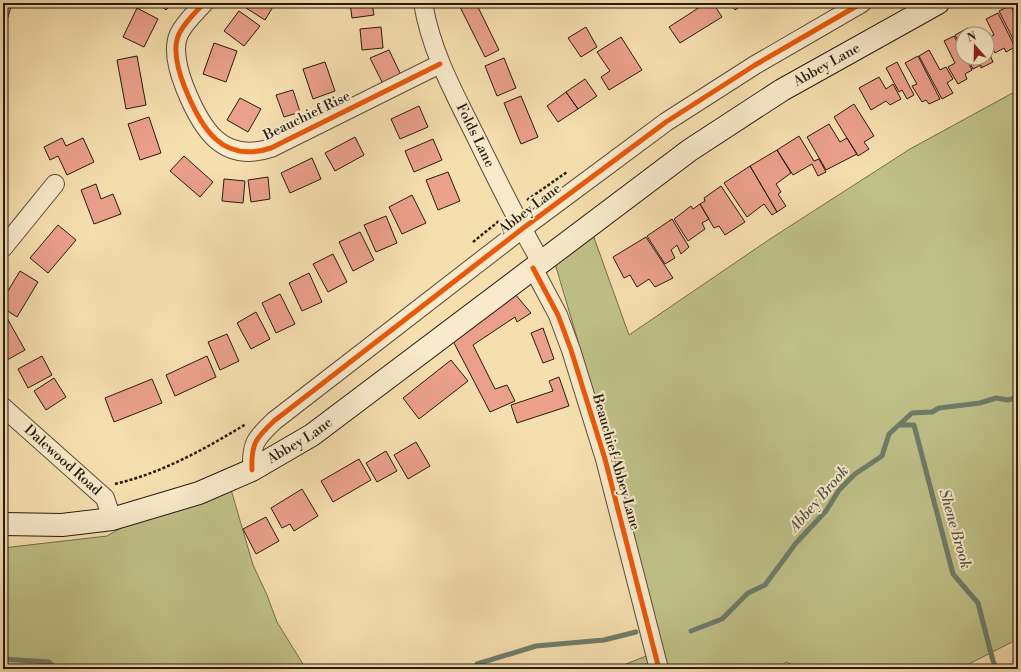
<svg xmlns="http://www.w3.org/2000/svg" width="1021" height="672" font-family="'Libre Bodoni',serif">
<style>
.green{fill:#bfc188;stroke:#736e4c}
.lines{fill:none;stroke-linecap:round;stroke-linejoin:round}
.stream{stroke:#6e7c6a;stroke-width:5}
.building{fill:#eba08b;stroke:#271b0f}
.minor-casing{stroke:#5b4c37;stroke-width:20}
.secondary-casing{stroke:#271b0f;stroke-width:24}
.path{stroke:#271b0f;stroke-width:2.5;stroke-dasharray:3 2;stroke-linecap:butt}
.minor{stroke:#f9eacb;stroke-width:18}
.secondary{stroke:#f9eacb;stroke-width:22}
.cycleway-casing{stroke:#f9eacb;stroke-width:8}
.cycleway{stroke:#e8590c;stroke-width:5}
.labels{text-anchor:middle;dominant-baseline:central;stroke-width:4;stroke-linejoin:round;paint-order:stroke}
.street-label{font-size:14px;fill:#271b0f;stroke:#f9eacb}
.water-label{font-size:15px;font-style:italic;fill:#505444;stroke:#f9eacb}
</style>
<rect width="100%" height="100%" fill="#f6dfaf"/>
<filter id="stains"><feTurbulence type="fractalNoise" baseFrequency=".005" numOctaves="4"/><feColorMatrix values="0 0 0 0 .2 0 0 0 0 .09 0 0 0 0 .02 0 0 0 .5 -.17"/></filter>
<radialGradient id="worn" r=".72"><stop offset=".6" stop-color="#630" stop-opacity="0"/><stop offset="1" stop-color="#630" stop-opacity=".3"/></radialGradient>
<path class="green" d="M1018 90V639L959 669H800L786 662 777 669H743L738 664 724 669H613L662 650 615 466 551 250 588 221 629 335 770 239 910 149Z
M225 469 253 565 267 595 277 622 306 669H3V548L107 536Z"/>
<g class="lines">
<path class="stream" d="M901 425H914L953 574 978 603 993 661 997 669
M691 631 722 619 748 593 765 585 796 543 826 511 839 490 855 474 882 456 889 434 912 413 932 412 939 408 980 403 996 398 1008 400 1018 397
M3 659 49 662 56 669
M475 669 477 664 536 646 604 640 636 632"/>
</g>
<path class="building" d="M3 3 12 4 7 20 3 19Z
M158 3H173L166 10Z
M249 3H271L274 5 265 20 246 8Z
M350 3H372L374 15 352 18Z
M468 3H476L499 50 485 57 460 7Z
M706 3H713L722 17 680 43 669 27Z
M730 3H745L735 10Z
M1011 5 1014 12 1018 10V42L1015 43 999 11Z
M137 8 158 19 144 47 123 37Z
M239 11 260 26 244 46 224 31Z
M998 13 1015 47 1006 52 1004 48 995 53 987 38 994 35 986 19Z
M381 27 383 48 362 50 360 29Z
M586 27 597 47 581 57 568 38Z
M968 28 970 34H963V50L955 35Z
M954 36 963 53V58H966L972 70 965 74 967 79 958 84 948 67 955 63 944 41Z
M621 37 642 70 609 90 601 77 610 71 597 52Z
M214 43 237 51 226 82 203 74Z
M987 48 993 62 981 68V65L973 69 967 58H987Z
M389 50 401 75 383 84 370 58Z
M929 50 940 70 946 67 953 79 947 83 953 93 942 99 919 56Z
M137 56 146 105 126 109 117 60Z
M918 56 940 99 929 104 926 100 922 102 912 86 917 84 905 63Z
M504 58 516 88 497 96 485 66Z
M325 62 335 91 313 99 303 69Z
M897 62 914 95 907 99 902 90 899 92 886 68Z
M879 77 886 89 893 84 901 99 890 105 886 101 871 110 859 88Z
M585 79 597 96 578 109 566 92Z
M293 90 300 112 284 117 276 95Z
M566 92 578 109 558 122 547 106Z
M521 96 538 137 521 144 504 103Z
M240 98 261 109 248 132 227 120Z
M854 104 874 136 864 142 869 149 858 156 834 117Z
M419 106 428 127 400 139 391 119Z
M149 117 161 153 140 160 128 124Z
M829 124 840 142 847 138 857 154 826 170 807 137Z
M799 136 814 161 819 159 826 172 818 176 812 164 793 175 777 150Z
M355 137 364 155 335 171 325 153Z
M62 138 66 146 83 138 94 162 67 175 58 156 50 160 44 147Z
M433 139 442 160 414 172 405 151Z
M777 150 791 173 776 184 781 192 778 194 786 206 777 212 750 166Z
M184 156 213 182 200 197 170 171Z
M312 158 321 179 290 193 281 173Z
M750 166 777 212 772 215 764 204 747 217 724 183Z
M448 172 460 201 438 210 426 180Z
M268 177 270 199 251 202 248 180Z
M224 179 245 181 243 203 222 201Z
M96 184 101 199 113 194 121 214 94 224 81 190Z
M721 186 745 222 725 235 719 226 714 228 700 204 705 201 704 198Z
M412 195 426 223 402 234 389 207Z
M700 204 709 219 702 223 705 229 688 241 674 219 691 206 693 209Z
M386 216 397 243 376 252 364 225Z
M672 219 689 247 681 254 677 245 671 250 675 258 665 264 647 236Z
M58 225 76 240 48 273 30 258Z
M360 232 374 260 353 271 339 242Z
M646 237 673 278 655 287 649 279 637 287 630 275 624 278 613 257Z
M333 254 347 282 328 292 313 264Z
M20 271 38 282 17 317 3 308V299Z
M309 273 322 302 302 311 289 283Z
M280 294 295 324 276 333 262 303Z
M515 294 531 313 517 322 515 317 473 345 495 389 507 385 515 401 490 412 453 341Z
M256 312 270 339 251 349 237 323Z
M7 318 25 350 7 360 3 353V320Z
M543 328 554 359 543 363 531 333Z
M227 334 239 361 220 370 208 342Z
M42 356 52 375 28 388 18 369Z
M207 356 216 377 175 396 166 375Z
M451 360 468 381 419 419 403 398Z
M559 377 569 406 517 423 511 405 553 391 549 381Z
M54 378 66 397 46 410 34 391Z
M152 379 162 403 114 422 105 398Z
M416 442 430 466 408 479 394 455Z
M386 451 397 471 377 482 366 463Z
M359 459 371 480 333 502 321 481Z
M302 489 318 516 294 531 290 524 282 528 271 508Z
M266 517 279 541 256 554 243 529Z"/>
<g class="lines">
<g class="minor-casing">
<g id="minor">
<path d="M204 3C196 12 184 23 179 34 172 49 179 73 185 88 201 128 222 164 271 148L440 64"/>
<path id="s1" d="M423 3C432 55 455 94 478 141 498 182 518 223 541 262"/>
<path d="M3 248 55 184"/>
<path d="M533 268 558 315 571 350 605 459 659 669"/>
<path id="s2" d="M3 407 105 498 112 519"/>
<path d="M252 470C251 444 255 439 274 421L522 229 666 122 755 65 862 3"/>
</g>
</g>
<g class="secondary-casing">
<g id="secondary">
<path id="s3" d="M3 524 62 525 112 519 199 493 252 470 312 435 690 150 782 90 938 3"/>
</g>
</g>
<path class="path" d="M527 200 567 172
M473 242 499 221
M115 484C162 473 205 449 246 424"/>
<use href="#minor" class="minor"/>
<use href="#secondary" class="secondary"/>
<g class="cycleway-casing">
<path id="cycleway" d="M204 3C196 12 184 23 179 34 172 49 179 73 185 88 201 128 222 164 271 148L440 64
M533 268 558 315 571 350 605 459 659 669
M252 470C251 444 255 439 274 421L522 229 666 122 755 65 862 3"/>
</g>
<use href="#cycleway" class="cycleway"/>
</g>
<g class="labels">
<g class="street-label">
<text stroke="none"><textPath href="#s3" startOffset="962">Abbey Lane</textPath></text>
<text transform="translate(307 116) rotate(-26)">Beauchief Rise</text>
<text stroke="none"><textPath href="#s1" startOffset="143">Folds Lane</textPath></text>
<text transform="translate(530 209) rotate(-37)">Abbey Lane</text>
<text stroke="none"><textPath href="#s3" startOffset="314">Abbey Lane</textPath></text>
<text stroke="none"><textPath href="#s2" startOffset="80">Dalewood Road</textPath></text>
<text transform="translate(616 462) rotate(74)">Beauchief Abbey Lane</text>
</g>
<g class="water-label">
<text transform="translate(819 499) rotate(-49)">Abbey Brook</text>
<text transform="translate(955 529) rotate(74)">Shene Brook</text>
</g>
</g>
<rect width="1021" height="672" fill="none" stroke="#f6dfaf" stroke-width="16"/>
<rect x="4" y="4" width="1013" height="664" fill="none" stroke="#271b0f" stroke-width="2"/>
<rect x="8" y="8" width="1005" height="656" fill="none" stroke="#271b0f"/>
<g transform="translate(975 46) rotate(340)"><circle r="19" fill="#f9eacb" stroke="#a59780"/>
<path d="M0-3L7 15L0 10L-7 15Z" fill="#8f2418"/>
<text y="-6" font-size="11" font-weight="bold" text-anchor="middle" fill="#271b0f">N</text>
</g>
<rect width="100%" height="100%" filter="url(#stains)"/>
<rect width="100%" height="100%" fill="url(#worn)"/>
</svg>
